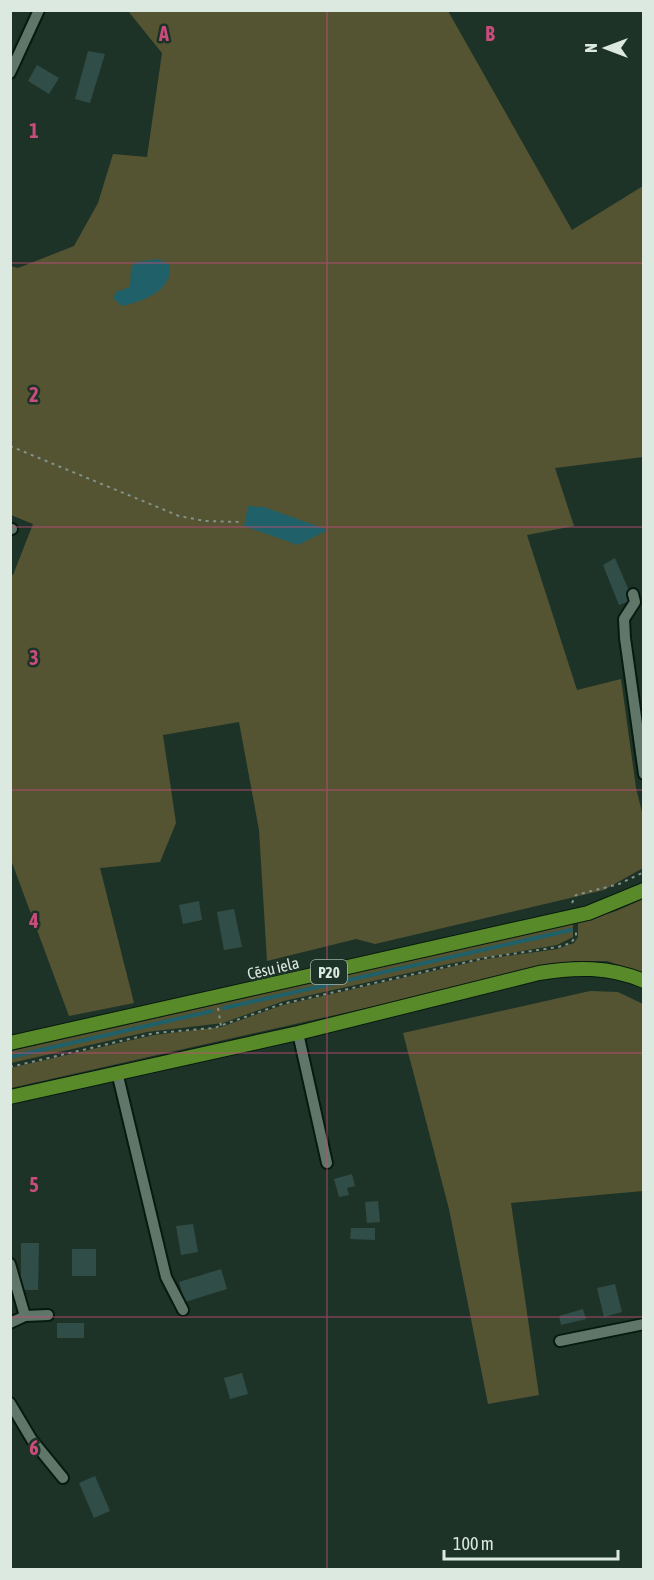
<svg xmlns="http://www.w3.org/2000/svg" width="654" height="1580" font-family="'Asap Condensed',sans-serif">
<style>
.green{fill:#545433}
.water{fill:#1f6069}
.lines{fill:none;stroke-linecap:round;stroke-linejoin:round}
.stream{stroke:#1f6069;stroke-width:4}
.building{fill:#314d48}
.minor-casing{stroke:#061a0f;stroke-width:14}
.major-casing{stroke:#061a0f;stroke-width:16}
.path{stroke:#829389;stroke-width:2;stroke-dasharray:3 4.5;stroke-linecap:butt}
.minor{stroke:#5f7668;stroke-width:10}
.major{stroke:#598a2a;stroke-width:14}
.grid{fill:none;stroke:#c84c7c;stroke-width:1.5;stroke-opacity:0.55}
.labels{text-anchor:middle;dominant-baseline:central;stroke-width:5;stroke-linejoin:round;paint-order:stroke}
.shield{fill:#1e3327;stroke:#a3b2a9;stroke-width:1.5}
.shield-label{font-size:15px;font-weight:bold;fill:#dce9e1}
.street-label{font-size:16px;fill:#dce9e1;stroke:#1e3327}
.grid-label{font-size:20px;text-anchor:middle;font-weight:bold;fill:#c84c7c;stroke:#1e3327;stroke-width:5;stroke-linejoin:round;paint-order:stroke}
</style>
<rect width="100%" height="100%" fill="#1e3327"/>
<path class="green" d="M128 11H448L572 230 643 186V457L555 468 574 526 527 535 577 690 621 679 636 788 643 816V868L604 890 375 944 356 939 267 961 259 830 239 722 163 735 176 823 160 862 100 868 134 1003 69 1016 11 860V575H13L33 524 11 515V266L18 268 74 246 98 203 113 154 147 157 162 53Z
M643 899V973L607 961H575L11 1088 10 1068 154 1035 221 1027 283 1005 486 959 557 949 574 943 578 937V923L616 911Z
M573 924V937L557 945 453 963 284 1001 223 1023 147 1032 11 1063V1051Z
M590 991 618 992 643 1004V1191L511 1203 539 1395 488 1404 449 1209 403 1033Z"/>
<path class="water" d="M158 259 169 264C175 290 142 302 122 306L113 298 116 292 130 287 131 268 135 262Z
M248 506 264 507 328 530 298 545 244 526Z"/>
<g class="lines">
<path class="stream" d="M224 1008 571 930
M10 1057 212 1011"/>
</g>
<path class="building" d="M88 51 105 54 90 103 75 99Z
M37 65 59 78 49 94 28 81Z
M615 558 633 600 619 605 603 565Z
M199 901 202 920 183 924 179 905Z
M234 909 242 947 224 950 217 912Z
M352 1174 355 1186 347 1188 349 1195 339 1197 334 1179Z
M378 1201 380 1222 367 1223 365 1202Z
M193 1224 198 1252 181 1255 176 1226Z
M351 1228H375V1240L350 1239Z
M21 1243H39L38 1290H21Z
M72 1249H96V1276H72Z
M221 1269 227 1289 185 1302 179 1282Z
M615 1284 622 1312 604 1317 597 1288Z
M583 1309 586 1319 561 1325 559 1316Z
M57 1323H84V1338H57Z
M242 1373 248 1394 230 1399 224 1378Z
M95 1476 110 1511 94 1518 79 1483Z"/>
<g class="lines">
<g class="minor-casing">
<path id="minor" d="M10 73 39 10
M10 529H12
M633 594 635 602 624 619 625 638 644 774
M298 1033 327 1163
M117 1072 166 1277 183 1310
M10 1264 25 1316 48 1315
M10 1323 25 1316
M560 1341 644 1324
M10 1403 32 1440 63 1478"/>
</g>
<g class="major-casing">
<path id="major" d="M10 1043 588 913 644 890
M10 1097 298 1033 539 973C575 967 609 966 644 981"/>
</g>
<path class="path" d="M10 446 179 516 205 521 241 522
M572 903 576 895 619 884 644 872
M218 1008 221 1026
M10 1067 155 1033 214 1028 282 1004 485 958 558 947 571 943 576 936V929"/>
<use href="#minor" class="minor"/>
<use href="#major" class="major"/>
</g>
<path class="grid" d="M327 10V1570M10 263H644M10 527H644M10 790H644M10 1053H644M10 1317H644"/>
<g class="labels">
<rect class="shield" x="311" y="960" width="36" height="24" rx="4.5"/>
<g class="shield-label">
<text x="329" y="972">P20</text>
</g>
<g class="street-label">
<text transform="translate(273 968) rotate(-13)">Cēsu iela</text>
</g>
</g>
<g class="grid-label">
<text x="164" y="41">A</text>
<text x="490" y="41">B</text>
<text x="34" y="138">1</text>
<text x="34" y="402">2</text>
<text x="34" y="665">3</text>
<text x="34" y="928">4</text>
<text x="34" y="1192">5</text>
<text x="34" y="1455">6</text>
</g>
<rect width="654" height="1580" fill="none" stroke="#dce9e1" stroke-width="24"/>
<g transform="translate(606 48) rotate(270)" stroke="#1e3327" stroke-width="4.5" paint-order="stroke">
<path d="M0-4.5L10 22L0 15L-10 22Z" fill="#dce9e1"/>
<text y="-9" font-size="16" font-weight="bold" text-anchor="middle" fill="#dce9e1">N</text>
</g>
<path d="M444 1550v9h174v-9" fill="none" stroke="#dce9e1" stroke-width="3"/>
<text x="453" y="1550" font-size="18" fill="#dce9e1" stroke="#1e3327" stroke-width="4.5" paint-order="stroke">100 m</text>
</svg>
